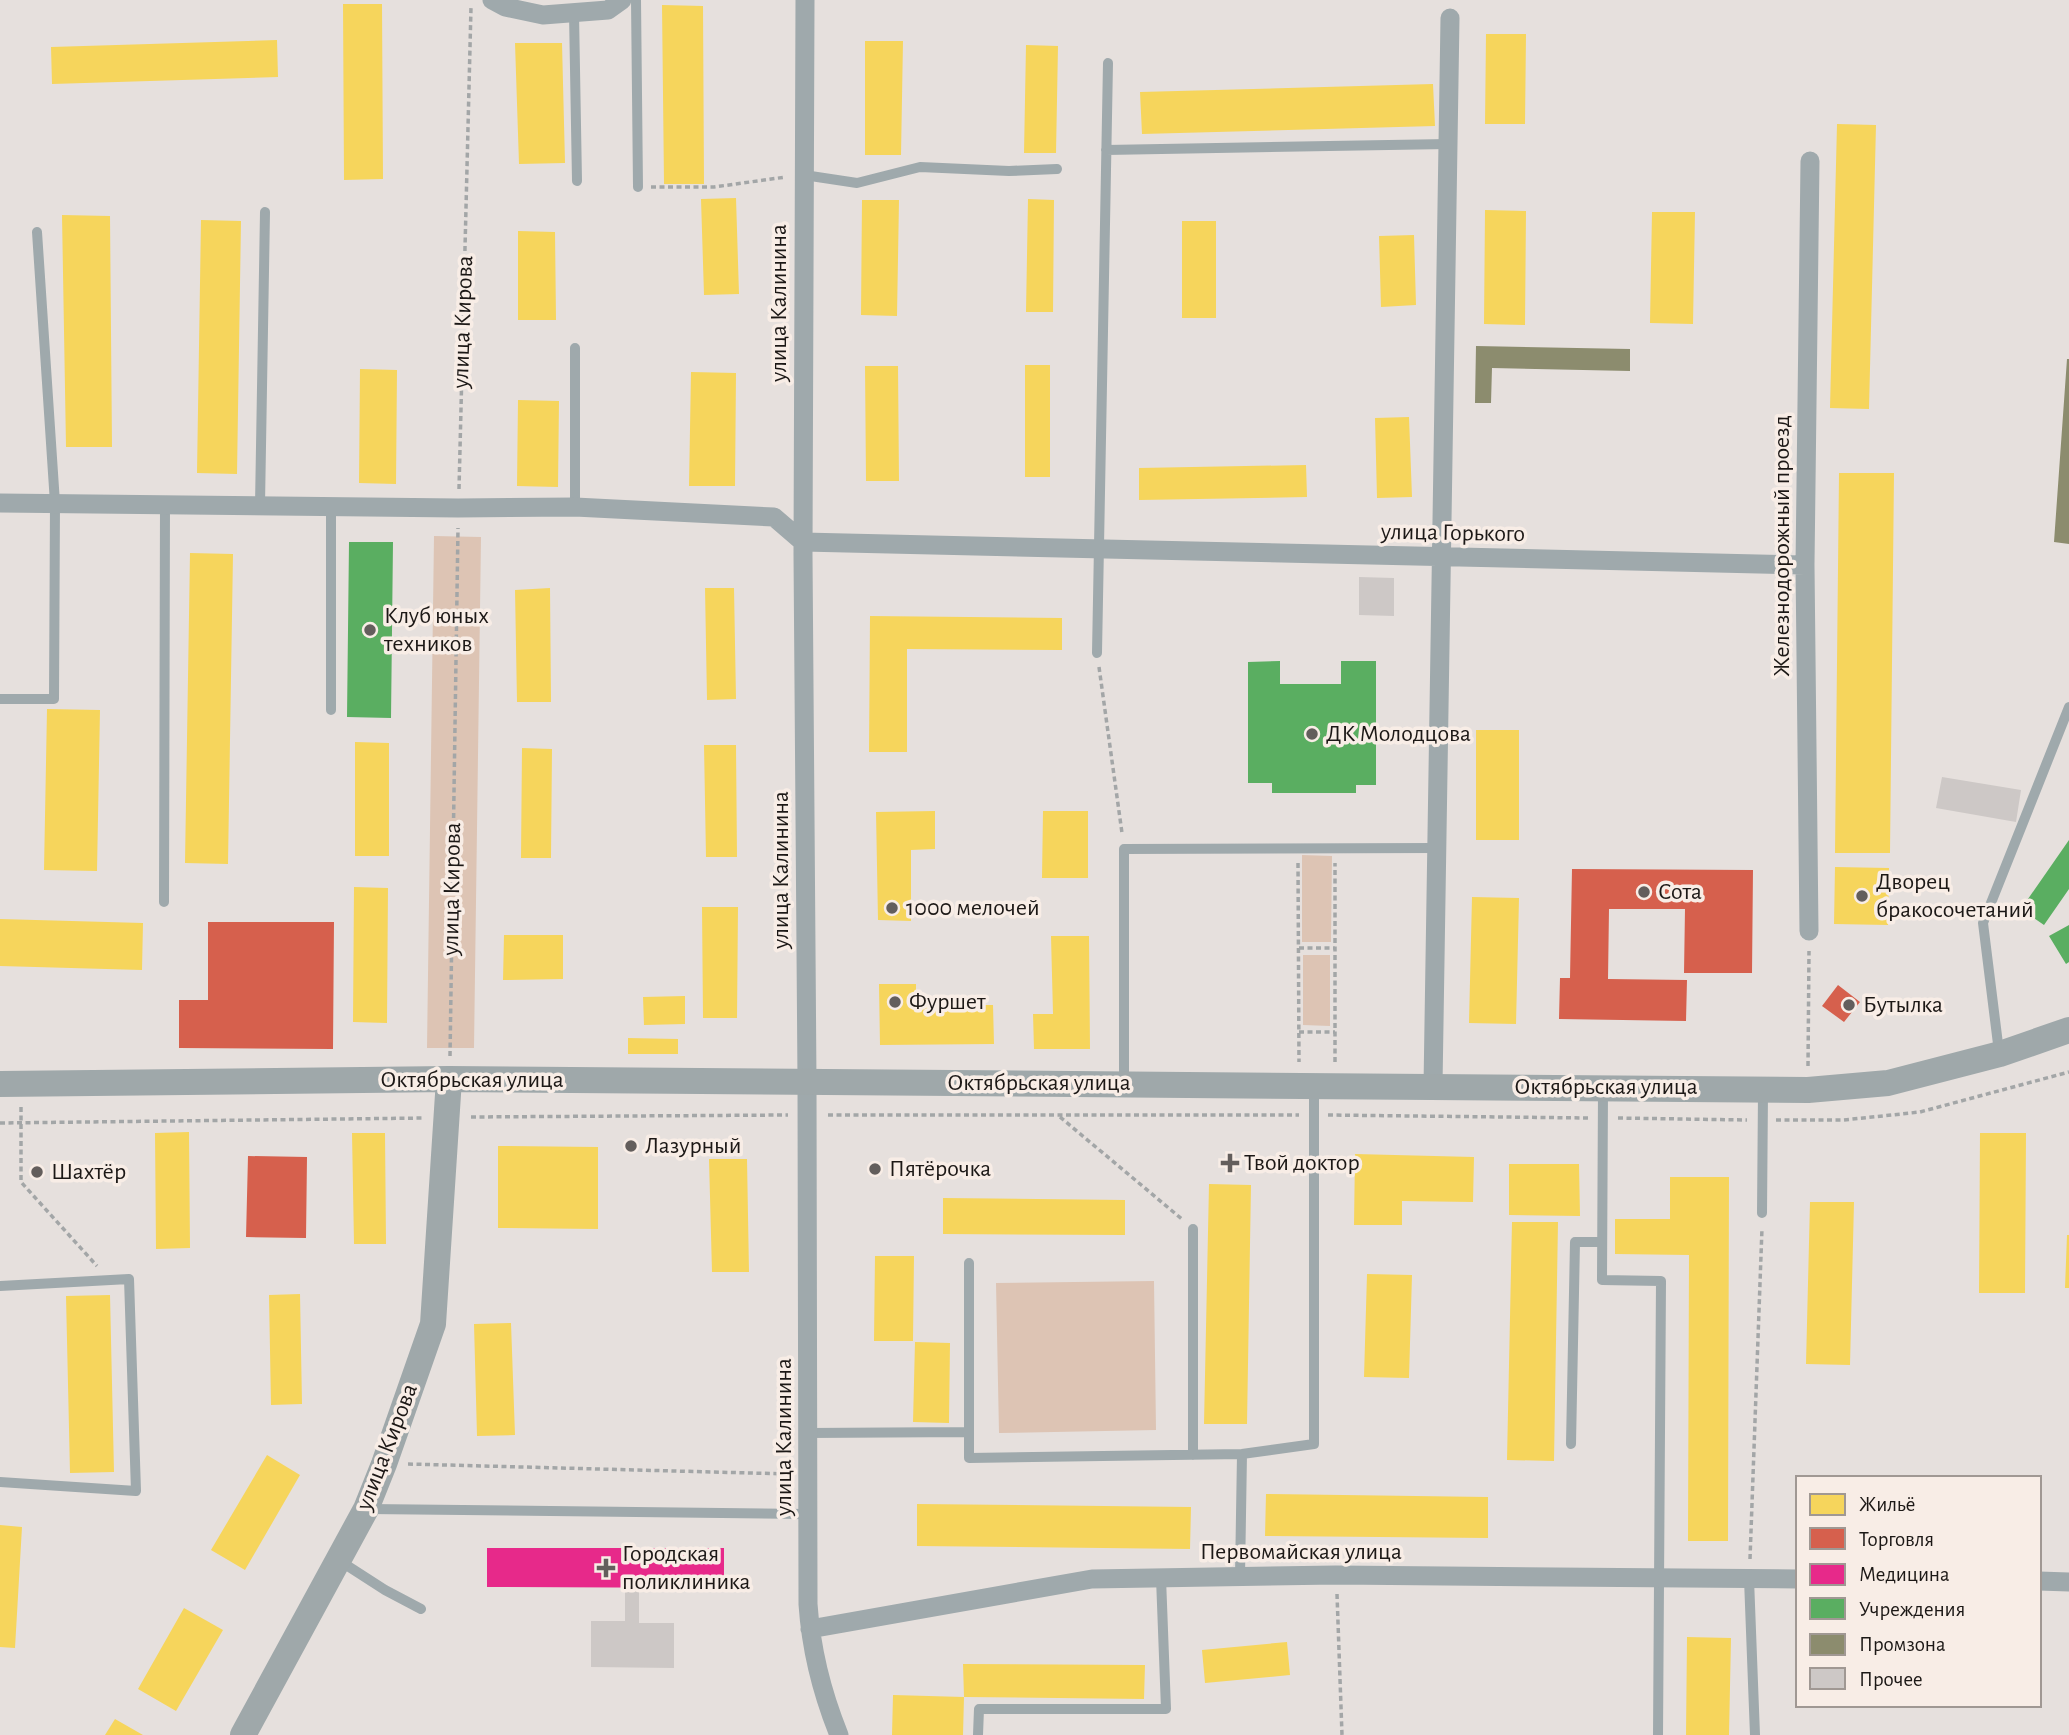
<svg xmlns="http://www.w3.org/2000/svg" width="2069" height="1735" font-family="'Alegreya Sans',sans-serif">
<style>
.green{fill:#ddc4b4}
.homes{fill:#f6d55c}
.shops{fill:#d6604d}
.health{fill:#e7298a}
.public{fill:#5aae61}
.industry{fill:#8c8c6e}
.building{fill:#cdc8c6}
.lines{fill:none;stroke-linecap:round;stroke-linejoin:round}
.path{stroke:#a3a6a7;stroke-width:3.5;stroke-dasharray:5 3.5;stroke-linecap:butt}
.lane{stroke:#9fa9ac;stroke-width:10}
.street{stroke:#9fa9ac;stroke-width:19}
.secondary{stroke:#9fa8aa;stroke-width:26}
.poi-dot{fill:#635e5c;stroke:#f8ede6;stroke-width:2.5}
.labels{text-anchor:middle;dominant-baseline:central;stroke-width:7;stroke-linejoin:round;paint-order:stroke}
.street-label{font-size:24px;fill:#1c1816;stroke:#f8ede6}
.poi-label{font-size:24px;fill:#1c1816;stroke:#f8ede6;text-anchor:start}
</style>
<rect width="100%" height="100%" fill="#e6e0dd"/>
<path class="green" d="M434 536 481 537 474 1048H427Z
M1302 855 1332 856 1331 942H1302Z
M1303 955H1330V1026L1303 1025Z
M1154 1281 1156 1430 999 1433 996 1283Z"/>
<path class="homes" d="M343 4H382L383 179 344 180Z
M662 5 703 6 704 184H664Z
M1486 34H1526L1525 124H1485Z
M277 40 278 77 52 84 51 47Z
M865 41H903L901 155H865Z
M515 43H562L565 163 519 164Z
M1026 45 1058 46 1056 153H1024Z
M1433 84 1435 126 1142 134 1140 92Z
M1837 124 1876 125 1869 409 1830 408Z
M736 198 739 294 704 295 701 199Z
M1028 199 1054 200 1053 312H1026Z
M862 200H899L897 316 861 315Z
M1485 210 1526 211 1525 325 1484 324Z
M1652 212H1695L1693 324 1650 323Z
M62 215 110 216 112 447H66Z
M201 220 241 221 237 474 197 473Z
M1182 221H1216V318H1182Z
M518 231 555 232 556 320H518Z
M1414 235 1416 305 1381 307 1379 236Z
M1025 365H1050V477H1025Z
M865 366H898L899 481H866Z
M360 369 397 370 396 484 359 483Z
M691 372 736 373 735 486H689Z
M518 400 559 401 558 487 517 486Z
M1409 417 1412 497 1377 498 1375 418Z
M1306 465 1307 497 1139 500V468Z
M1839 473H1894L1890 853H1835Z
M190 553 233 554 228 864 185 863Z
M550 588 551 702H517L515 590Z
M705 588H734L736 699 707 700Z
M870 616 1062 618V650L907 649V752H869Z
M47 709 100 710 97 871 44 870Z
M1476 730H1519V840H1476Z
M355 742 389 743V856H355Z
M704 745H736L737 857H706Z
M522 748 552 749 551 858H521Z
M935 811V849L911 850V921L878 920 876 812Z
M1043 811H1088V878H1042Z
M1835 867 1889 868 1888 925 1834 924Z
M354 887 388 888 387 1023 353 1022Z
M1472 897 1519 898 1516 1024 1469 1023Z
M702 907H738L737 1018H703Z
M0 919 143 923 142 970 0 966Z
M504 935H563V979L503 980Z
M1051 936H1089L1090 1049H1034L1033 1014H1053Z
M879 984H916V1005H993L994 1044 880 1045Z
M685 996V1024L644 1025 643 997Z
M628 1038 678 1039V1054H628Z
M189 1132 190 1248 156 1249 155 1133Z
M352 1133H385L386 1244H354Z
M1980 1133H2026L2025 1293H1979Z
M498 1146 598 1147V1229L498 1228Z
M1355 1154 1474 1157 1473 1202 1402 1201V1225H1354Z
M709 1159H747L749 1272H712Z
M1509 1164H1579L1580 1216 1509 1215Z
M1670 1177H1729L1728 1541H1688L1689 1255 1615 1254V1219H1670Z
M1209 1184 1251 1185 1247 1424H1204Z
M943 1198 1125 1200V1235L943 1234Z
M1810 1202H1854L1850 1365 1806 1364Z
M1512 1222H1558L1554 1461 1507 1460Z
M2067 1235H2069V1288H2065Z
M875 1256H914L913 1341H874Z
M1367 1274 1412 1275 1409 1378 1364 1377Z
M300 1294 302 1404 271 1405 269 1295Z
M110 1295 114 1472 70 1473 66 1296Z
M511 1323 515 1435 477 1436 474 1324Z
M915 1342 950 1343 949 1423 913 1422Z
M267 1455 300 1475 245 1570 211 1550Z
M1266 1494 1488 1497V1538L1265 1536Z
M917 1504 1191 1507 1190 1549 917 1546Z
M0 1525 22 1527 15 1648 0 1647Z
M184 1608 223 1630 176 1711 138 1689Z
M1687 1637 1731 1638 1729 1735H1686Z
M1287 1642 1290 1675 1205 1683 1202 1650Z
M963 1664 1145 1665 1144 1699 964 1697 963 1735H892L893 1695 964 1697Z
M115 1719 143 1735H105Z"/>
<path class="shops" d="M1572 869 1753 870 1752 973H1684L1685 909H1609L1608 979 1687 980 1686 1021 1559 1019 1560 978H1570Z
M208 922H334L333 1049 179 1048V1000H208Z
M1838 985 1860 1002 1844 1022 1822 1006Z
M248 1156 307 1157 306 1238 246 1237Z"/>
<path class="health" d="M487 1548H724V1588L487 1587Z"/>
<path class="public" d="M349 542H393L391 718 347 717Z
M1280 661V684H1341V661H1376V785H1356V793H1272V783H1248V662Z
M2069 840V889L2044 925 2021 909Z
M2069 925V962L2066 964 2049 936Z"/>
<path class="industry" d="M1476 346 1630 349V371L1492 368 1491 403H1475Z
M2067 359H2069V544L2054 542Z"/>
<path class="building" d="M1359 577 1394 578V616L1359 615Z
M1942 777 2021 790 2016 822 1936 808Z
M625 1587H639V1623H674V1668L591 1667V1621H625Z"/>
<g class="lines">
<path class="path" d="M651 187H714L786 177
M459 489 471 7
M1099 667 1122 833
M1298 863 1299 1062
M1299 948H1335
M1299 1032H1335
M450 1056 458 528
M1335 1062V863
M1808 1066 1809 951
M21 1107V1182L97 1266
M828 1115H1299
M1328 1115 1590 1118
M471 1117 788 1115
M1060 1117 1183 1220
M1618 1118 1747 1120
M1776 1120H1844L1920 1112 2069 1072
M0 1123 424 1118
M408 1464 789 1474
M1750 1559 1762 1228
M1337 1594 1342 1735"/>
<path class="lane" d="M636 0 638 187
M574 13 577 181
M1106 150 1448 144
M804 175 857 183 920 167 1009 171 1057 169
M260 505 265 212
M575 507V348
M1097 653 1108 63
M0 699H54L55 503 37 232
M331 710V506
M164 902 165 504
M1999 1052 1983 923 2069 707
M1124 1083V849L1437 848
M1603 1091 1602 1280 1661 1281 1658 1735
M1762 1213 1763 1092
M1193 1229V1455
M969 1263V1458L1242 1454 1314 1444V1086
M0 1286 129 1279 136 1491 0 1482
M808 1433 969 1432
M1571 1444 1575 1242H1602
M368 1509 808 1514
M340 1561 385 1590 421 1609
M1240 1576 1242 1454
M1749 1579 1755 1735
M978 1735 979 1709H1166L1161 1578"/>
<path class="street" d="M492 0 505 7 543 15 608 10 622 0
M805 0 803 554 807 1081 808 1604C811 1649 822 1693 839 1735
M0 503 458 508 575 507 774 517 803 542 1805 565
M1809 931 1805 565 1810 161
M1433 1086 1450 18
M2039 1581 2069 1582
M810 1629 1092 1579 1336 1575 1798 1579"/>
<path class="secondary" d="M0 1084 449 1079 1808 1090 1888 1083 2000 1054 2069 1030
M243 1735 366 1509 384 1464 433 1324 449 1079"/>
</g>
<g class="poi-dot">
<circle cx="370" cy="630" r="7"/>
<circle cx="1312" cy="734" r="7"/>
<circle cx="1644" cy="892" r="7"/>
<circle cx="1862" cy="896" r="7"/>
<circle cx="892" cy="908" r="7"/>
<circle cx="895" cy="1002" r="7"/>
<circle cx="1849" cy="1005" r="7"/>
<circle cx="631" cy="1146" r="7"/>
<path d="M1226.5 1152.5h7v7h7v7h-7v7h-7v-7h-7v-7h7z"/>
<circle cx="875" cy="1169" r="7"/>
<circle cx="37" cy="1172" r="7"/>
<path d="M602.5 1557.5h7v7h7v7h-7v7h-7v-7h-7v-7h7z"/>
</g>
<g class="labels">
<g class="street-label">
<text transform="translate(779 303) rotate(-90)">улица Калинина</text>
<text transform="translate(463 322) rotate(-88)">улица Кирова</text>
<text transform="translate(1453 533) rotate(1)">улица Горького</text>
<text transform="translate(1782 546) rotate(-90)">Железнодорожный проезд</text>
<text transform="translate(781 870) rotate(-90)">улица Калинина</text>
<text transform="translate(452 889) rotate(-89)">улица Кирова</text>
<text x="472" y="1080">Октябрьская улица</text>
<text x="1039" y="1083">Октябрьская улица</text>
<text x="1606" y="1087">Октябрьская улица</text>
<text transform="translate(784 1437) rotate(-90)">улица Калинина</text>
<text transform="translate(387 1447) rotate(-69)">улица Кирова</text>
<text x="1301" y="1552">Первомайская улица</text>
</g>
<g class="poi-label">
<text x="384" y="616">Клуб юных<tspan x="384" dy="28">техников</tspan></text>
<text x="1326" y="734">ДК Молодцова</text>
<text x="1876" y="882">Дворец<tspan x="1876" dy="28">бракосочетаний</tspan></text>
<text x="1658" y="892">Сота</text>
<text x="906" y="908">1000 мелочей</text>
<text x="909" y="1002">Фуршет</text>
<text x="1863" y="1005">Бутылка</text>
<text x="645" y="1146">Лазурный</text>
<text x="1244" y="1163">Твой доктор</text>
<text x="889" y="1169">Пятёрочка</text>
<text x="51" y="1172">Шахтёр</text>
<text x="622" y="1554">Городская<tspan x="622" dy="28">поликлиника</tspan></text>
</g>
</g>
<rect x="1796" y="1476" width="245" height="231" fill="#f8ede6" stroke="#a09893" stroke-width="2"/>
<rect x="1810" y="1494" width="35" height="21" fill="#f6d55c" stroke="#a09893" stroke-width="2"/>
<text x="1859" y="1511" font-size="21" fill="#1c1816">Жильё</text>
<rect x="1810" y="1528" width="35" height="21" fill="#d6604d" stroke="#a09893" stroke-width="2"/>
<text x="1859" y="1546" font-size="21" fill="#1c1816">Торговля</text>
<rect x="1810" y="1564" width="35" height="21" fill="#e7298a" stroke="#a09893" stroke-width="2"/>
<text x="1859" y="1581" font-size="21" fill="#1c1816">Медицина</text>
<rect x="1810" y="1598" width="35" height="21" fill="#5aae61" stroke="#a09893" stroke-width="2"/>
<text x="1859" y="1616" font-size="21" fill="#1c1816">Учреждения</text>
<rect x="1810" y="1634" width="35" height="21" fill="#8c8c6e" stroke="#a09893" stroke-width="2"/>
<text x="1859" y="1651" font-size="21" fill="#1c1816">Промзона</text>
<rect x="1810" y="1668" width="35" height="21" fill="#cdc8c6" stroke="#a09893" stroke-width="2"/>
<text x="1859" y="1686" font-size="21" fill="#1c1816">Прочее</text>
</svg>
